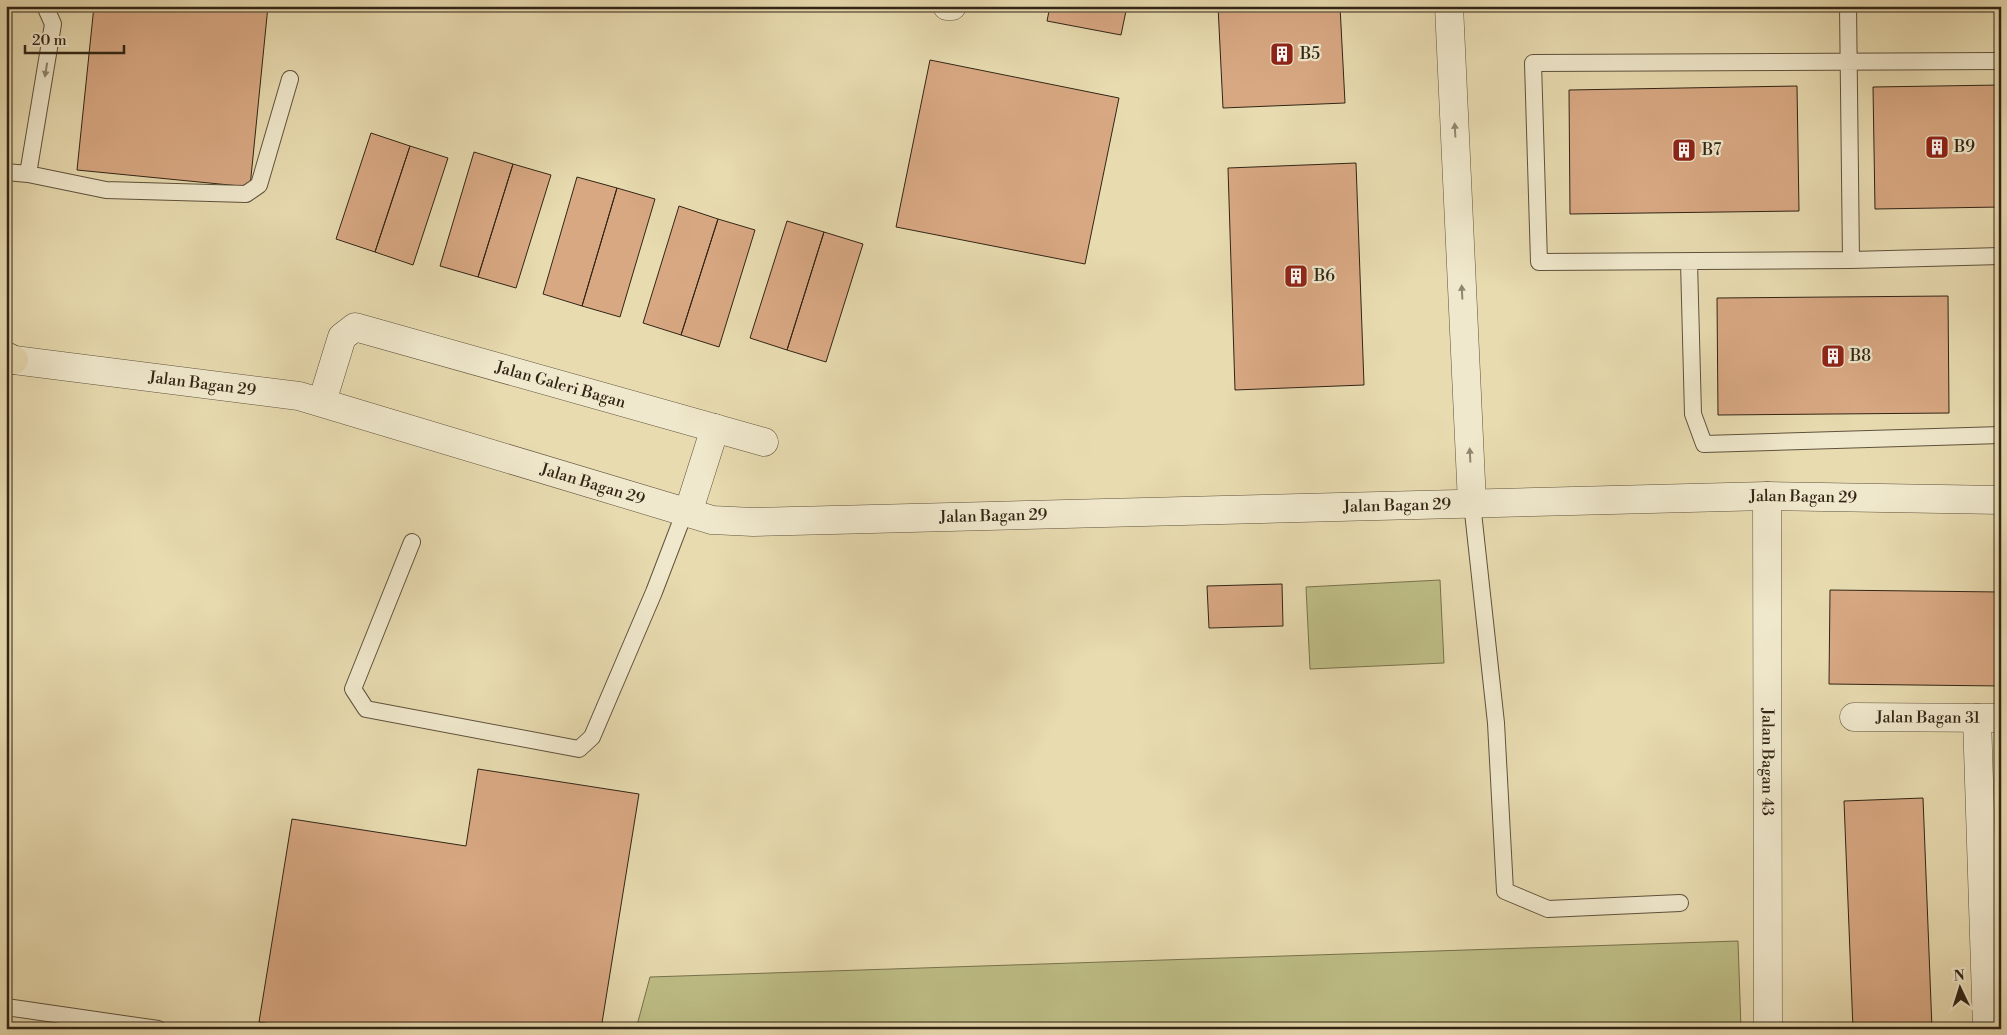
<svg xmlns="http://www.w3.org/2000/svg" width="2007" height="1035" font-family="'Libre Bodoni',serif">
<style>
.green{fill:#bebe86;stroke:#78724e}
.building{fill:#d8a883;stroke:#312515}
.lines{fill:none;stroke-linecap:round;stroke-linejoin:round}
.service-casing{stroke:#5f523c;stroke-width:18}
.minor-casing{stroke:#5f523c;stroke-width:29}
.primary-casing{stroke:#312515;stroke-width:29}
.service{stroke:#f0e8cc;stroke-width:16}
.minor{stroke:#f0e8cc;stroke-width:28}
.primary{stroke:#e8dbb0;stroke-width:28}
.oneway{fill:#908670}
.labels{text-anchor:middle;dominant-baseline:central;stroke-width:4.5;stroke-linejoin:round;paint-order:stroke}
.poi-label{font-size:16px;fill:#312515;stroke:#f0e8cc;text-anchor:start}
.street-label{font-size:16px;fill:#312515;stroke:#f0e8cc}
</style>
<rect width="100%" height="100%" fill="#e8dbb0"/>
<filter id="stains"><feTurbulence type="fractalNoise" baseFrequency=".004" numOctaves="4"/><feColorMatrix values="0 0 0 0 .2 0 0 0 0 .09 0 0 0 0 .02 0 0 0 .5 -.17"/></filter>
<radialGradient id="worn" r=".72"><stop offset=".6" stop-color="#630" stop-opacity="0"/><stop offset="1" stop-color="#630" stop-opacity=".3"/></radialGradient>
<path class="green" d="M1440 580 1444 663 1310 669 1306 587Z
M1738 941 1741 1029H636L650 977Z"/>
<path class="building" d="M94 6H268L250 187 77 170Z
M1050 6H1127L1121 35 1047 21Z
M1218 6H1340L1345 103 1223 108Z
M930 60 1119 98 1085 264 896 227Z
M2001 85V207L1875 209 1873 87Z
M1797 86 1799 211 1570 214 1569 90Z
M371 133 410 146 375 252 336 239Z
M410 146 448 158 413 265 375 252Z
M474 152 513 164 478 277 440 266Z
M1356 163 1364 385 1235 390 1228 168Z
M513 164 551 175 516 288 478 277Z
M577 177 617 188 582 306 543 294Z
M617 188 655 199 620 317 582 306Z
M679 206 718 219 681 335 643 323Z
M718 219 755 230 719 347 681 335Z
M787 221 824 232 787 350 750 338Z
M824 232 863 244 826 362 787 350Z
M1948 296 1949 413 1718 415 1717 298Z
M1282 584 1283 626 1209 628 1207 586Z
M1830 590 2001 592V686L1829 684Z
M478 769 639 794 601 1029H302L259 1022 292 819 466 846Z
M1923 798 1932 1029H1853L1844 801Z"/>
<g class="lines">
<g class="service-casing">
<path id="service" d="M1848 6 1851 260
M2001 61 1533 63 1539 262 1851 260 2001 256
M6 172 28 174 53 24 45 6
M28 174 106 190 246 194 259 185 290 79
M1689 262 1693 414 1704 444 2001 435
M1472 503 1496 723 1505 891 1548 909 1680 903
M412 542 353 689 366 709 579 749 592 737 654 592 685 511
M6 1007 158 1029"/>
</g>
<g class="minor-casing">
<g id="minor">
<path d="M947 6H952"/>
<path d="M1449 6 1472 503"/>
<path id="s1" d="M6 359 299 396 712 520 753 522 833 520 1767 496 2001 500"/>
<path id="s2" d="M322 402 342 337 355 327 764 442"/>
<path id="s3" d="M1767 496 1768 1029"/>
<path d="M688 513 715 428"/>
<path id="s4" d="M1854 717 2001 718"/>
<path d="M1977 718 1987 1029"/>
</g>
</g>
<g class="primary-casing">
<path id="primary" d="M6 356 14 360"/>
</g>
<use href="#service" class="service"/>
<use href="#minor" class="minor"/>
<use href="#primary" class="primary"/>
</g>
<defs><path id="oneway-solid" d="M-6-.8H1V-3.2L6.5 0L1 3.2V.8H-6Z" transform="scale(1.25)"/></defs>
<g class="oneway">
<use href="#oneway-solid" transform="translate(46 70) rotate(99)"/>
<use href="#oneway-solid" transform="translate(1455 130) rotate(-93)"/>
<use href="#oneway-solid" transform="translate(1462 292) rotate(-93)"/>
<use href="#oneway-solid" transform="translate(1470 455) rotate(-93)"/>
</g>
<defs>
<g id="building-square" transform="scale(1.25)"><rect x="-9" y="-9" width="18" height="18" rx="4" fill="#8f2418" stroke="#f0e8cc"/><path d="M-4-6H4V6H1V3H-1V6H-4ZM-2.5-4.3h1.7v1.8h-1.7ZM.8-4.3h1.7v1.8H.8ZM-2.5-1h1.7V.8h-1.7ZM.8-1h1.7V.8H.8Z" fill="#fff"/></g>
</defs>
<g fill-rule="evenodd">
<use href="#building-square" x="1282" y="54"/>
<use href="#building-square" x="1937" y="147"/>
<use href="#building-square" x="1684" y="150"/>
<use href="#building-square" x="1296" y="276"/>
<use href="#building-square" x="1833" y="356"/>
</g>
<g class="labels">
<g class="poi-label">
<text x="1300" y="54">B5</text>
<text x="1954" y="147">B9</text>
<text x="1702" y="150">B7</text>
<text x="1314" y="276">B6</text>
<text x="1850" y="356">B8</text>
</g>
<g class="street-label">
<text stroke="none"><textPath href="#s1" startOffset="198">Jalan Bagan 29</textPath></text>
<text stroke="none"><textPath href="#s2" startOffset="298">Jalan Galeri Bagan</textPath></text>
<text stroke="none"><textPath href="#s1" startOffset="602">Jalan Bagan 29</textPath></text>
<text stroke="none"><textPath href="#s1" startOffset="1818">Jalan Bagan 29</textPath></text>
<text stroke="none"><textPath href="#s1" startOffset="1412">Jalan Bagan 29</textPath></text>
<text stroke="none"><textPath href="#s1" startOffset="1008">Jalan Bagan 29</textPath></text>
<text stroke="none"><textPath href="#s4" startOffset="74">Jalan Bagan 31</textPath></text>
<text stroke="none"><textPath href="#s3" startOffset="266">Jalan Bagan 43</textPath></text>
</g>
</g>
<rect width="2007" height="1035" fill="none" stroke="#e8dbb0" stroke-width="25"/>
<rect x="8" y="8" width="1992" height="1020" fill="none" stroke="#312515" stroke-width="2.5"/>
<rect x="12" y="12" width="1982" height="1010" fill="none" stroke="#312515"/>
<g transform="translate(1960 988) rotate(356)" stroke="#f0e8cc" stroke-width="4" paint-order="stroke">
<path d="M0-4L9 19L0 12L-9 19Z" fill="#312515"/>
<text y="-8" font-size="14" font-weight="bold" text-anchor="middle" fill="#312515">N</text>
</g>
<path d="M25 45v8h99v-8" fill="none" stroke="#312515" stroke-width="2.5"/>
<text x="32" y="45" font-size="15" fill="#312515" stroke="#f0e8cc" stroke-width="4" paint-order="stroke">20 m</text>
<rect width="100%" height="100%" filter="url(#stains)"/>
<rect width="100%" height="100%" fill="url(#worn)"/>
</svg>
